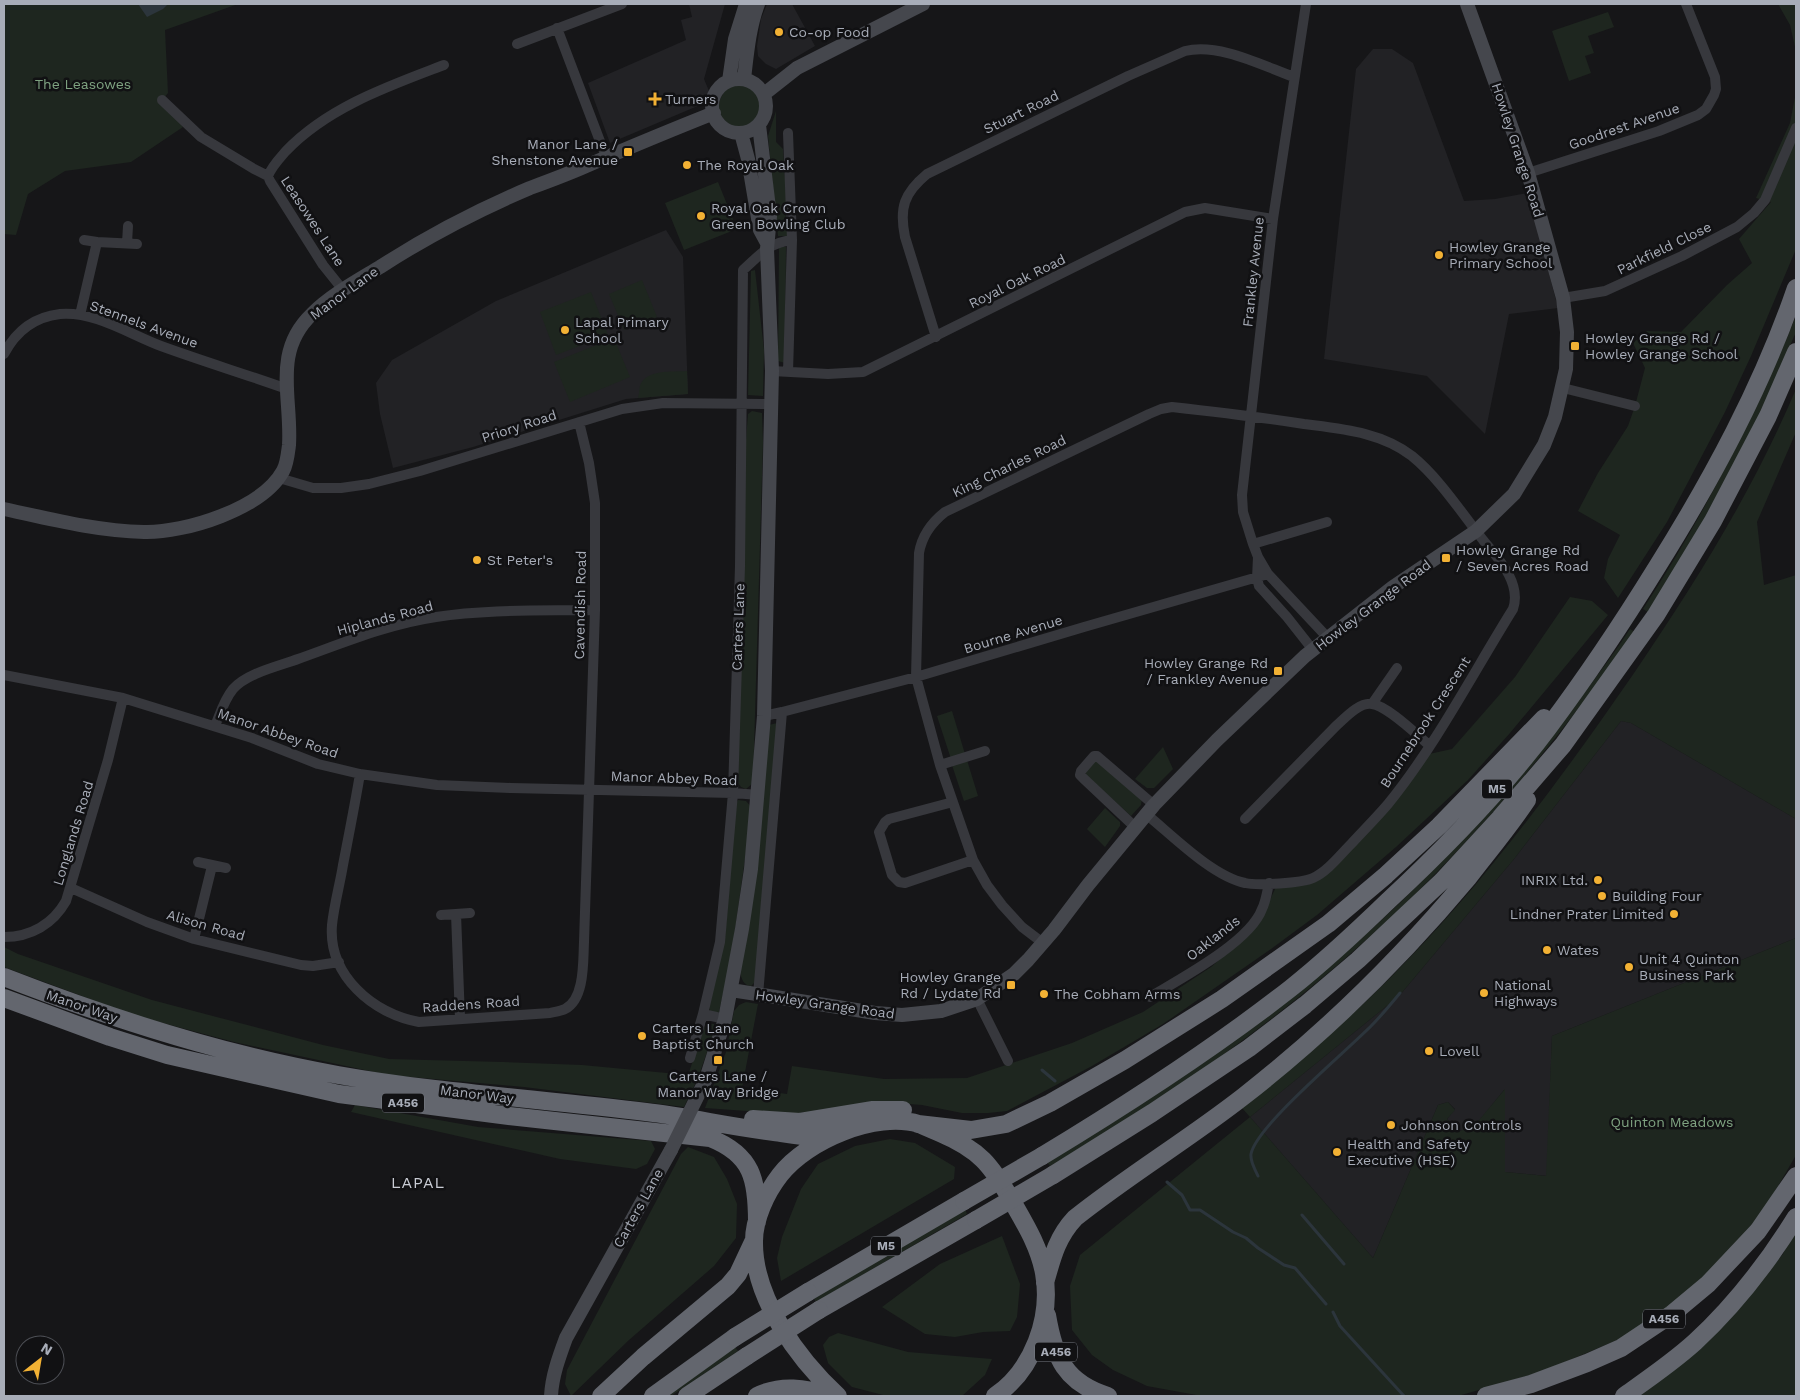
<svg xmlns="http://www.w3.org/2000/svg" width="1800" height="1400" font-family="'Work Sans',sans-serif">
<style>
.built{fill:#222225}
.green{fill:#1e261f}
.water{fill:#2c353c}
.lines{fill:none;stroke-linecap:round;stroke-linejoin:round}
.stream{stroke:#2c353c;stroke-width:3}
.street{stroke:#37383d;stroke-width:10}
.secondary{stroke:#45474d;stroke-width:14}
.highway{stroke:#63666e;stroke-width:18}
.secondary-bridge{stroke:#45474d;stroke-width:14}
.highway-bridge{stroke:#63666e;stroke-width:18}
.poi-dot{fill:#f2b134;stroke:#111113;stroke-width:2}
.labels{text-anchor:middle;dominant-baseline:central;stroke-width:5;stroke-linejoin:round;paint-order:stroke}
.shield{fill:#111113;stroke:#7b7e86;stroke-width:1}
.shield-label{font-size:12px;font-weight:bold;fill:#a8adb8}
.poi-label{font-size:14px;fill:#a8adb8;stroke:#111113;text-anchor:start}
.park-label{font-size:14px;fill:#7fa381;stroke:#111113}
.street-label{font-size:14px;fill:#a8adb8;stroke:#111113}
.quarter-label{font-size:16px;letter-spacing:1px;fill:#c9ccd4;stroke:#111113}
</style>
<rect width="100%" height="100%" fill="#161618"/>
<path class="built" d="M689 4H725L704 79 709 91 700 105 610 143 588 83 686 40 681 20 692 17Z
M767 4H792L815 46 776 69 766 64 758 56 757 46 761 19Z
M1373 49H1392L1413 63 1464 201 1495 199 1528 193 1558 308 1509 314 1485 434 1427 376 1324 359 1356 69Z
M666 230 683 257 688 394 626 399 473 447 393 468 380 414 376 383 392 360 496 301Z
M1621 721 1631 723 1796 819V938L1552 1036 1547 1176 1505 1172 1504 1090 1475 1126 1460 1131 1447 1119 1455 1109 1448 1102 1438 1105 1373 1258 1250 1117 1399 996 1514 859Z"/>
<path class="green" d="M4 4H238L165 30 168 93 162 100 183 127 131 162 65 171 28 194 16 235 4 234Z
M1778 4H1796V51L1790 25Z
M1608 12 1614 27 1588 36 1594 53 1585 56 1591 73 1569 81 1552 31Z
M719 106a21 21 0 1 1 42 0a21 21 0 1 1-42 0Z
M1796 92V249L1751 356 1725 412 1667 522 1618 598 1604 578 1608 559 1620 535 1578 511 1598 473 1628 426 1635 406 1645 368 1633 343 1647 331 1681 332 1727 285 1752 263 1739 239 1771 202 1756 198 1790 123Z
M776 111V142L783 149 789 236H778L768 136Z
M718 182 737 229 684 250 665 203Z
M779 247H786L785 363 778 361Z
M755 270 764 350 763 396 748 395 751 271Z
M642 280 657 317 624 330 609 294Z
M591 292 608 335 556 355 540 312Z
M1796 316V332L1762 410 1701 525 1648 612 1643 609C1704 516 1753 418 1796 316Z
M614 338 630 377 570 402 554 362Z
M687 371 688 394 638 398C639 395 639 390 640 386 645 369 673 372 687 371Z
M1796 389V432L1757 522 1764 585 1796 575V819L1631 723 1621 721 1514 859 1399 996 1250 1117 1373 1258 1438 1105 1448 1102 1455 1110 1447 1119 1460 1131 1475 1125 1505 1089V1172L1546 1176 1552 1036 1796 938V1155L1758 1221 1698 1287 1639 1331 1541 1372 1458 1396H1202L1147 1386 1113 1370 1092 1355 1072 1330 1070 1286 1080 1255 1250 1117 1242 1108C1292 1068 1341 1026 1387 981 1480 889 1558 783 1632 676 1694 585 1753 491 1796 389Z
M752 411 762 413 763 442 753 783 746 789 741 787 738 783 745 452 748 414Z
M1570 597 1592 601 1608 615 1510 733 1468 780 1396 847 1317 915 1271 949 1163 1024 1092 1066 1007 1111 988 1113H962L922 1105 884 1102 835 1110 789 1114 705 1108 726 1052 734 1011 739 1005 746 1002 758 1004 742 1088 787 1094 792 1066 884 1079 967 1078 1072 1043 1143 1012 1211 967 1237 944 1260 921 1276 887 1314 882 1429 754 1452 749 1515 677Z
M1630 629 1635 632C1556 743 1468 849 1366 940 1269 1027 1163 1101 1050 1166L1047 1162C1181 1083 1308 994 1418 885 1454 849 1487 810 1520 771 1559 725 1597 679 1630 629Z
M952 711 965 754 951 759 937 716Z
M777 723 755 982 751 986C743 985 742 979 740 973L769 725Z
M1163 747 1173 769 1154 788H1147L1135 779Z
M967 760 978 796 964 801 952 765Z
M1094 761 1099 762 1142 799 1141 805 1131 816 1086 775V771Z
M738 800 746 801 752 808 732 952 719 1012 715 1013 710 1011 709 1006 725 937 736 803Z
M1105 808 1120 822V826L1105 847 1087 829Z
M4 947 18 954 152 1000 323 1045 389 1059 503 1062 582 1065 688 1075 706 1023 714 1024 715 1029 698 1078 684 1107 524 1087 388 1075 234 1042 133 1015 4 967Z
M355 1105 478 1127 651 1141 655 1149 647 1164 636 1169 560 1159 351 1112Z
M890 1139 915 1143 955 1167 954 1179 781 1281 777 1258 782 1237 801 1189 818 1164 855 1146Z
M688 1147 714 1157 727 1179 737 1204 736 1238 714 1266 629 1340 571 1396 565 1384 567 1370 681 1154Z
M965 1209 967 1214 816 1302 813 1297Z
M1796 1223V1396H1636L1678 1366 1783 1254Z
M1002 1236 1020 1284 1017 1317 1010 1331 983 1332 955 1337 925 1334 882 1307 940 1264Z
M838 1333 908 1352 992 1359 985 1375 962 1396H887L852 1387 828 1363 823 1345 829 1337Z
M735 1347 738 1351 671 1396H667Z"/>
<path class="water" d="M138 4H168L163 9 147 17Z"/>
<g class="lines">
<path class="stream" d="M1042 1070 1055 1081
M1258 1176C1255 1169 1250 1162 1251 1154 1256 1126 1348 1050 1372 1025 1382 1015 1391 1004 1400 993
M1167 1182 1182 1195 1190 1210H1200L1233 1232 1246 1238 1258 1248 1284 1265 1295 1268 1326 1304
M1302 1215 1344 1264
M1333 1312 1340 1326 1404 1396"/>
<path class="street" d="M1306 4 1273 219 1242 495 1243 512 1253 544 1258 557 1268 574 1328 638
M557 28 606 157
M517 44 622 4
M162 100 201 137 254 169 268 176 270 181 323 265 343 290
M1528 173 1659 131 1698 115 1706 109 1714 95 1716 89 1715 77 1686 4
M268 176C272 166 279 159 286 151 328 107 389 86 444 65
M84 240 97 242
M127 243 128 226
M1563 298 1605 291 1682 256 1737 227 1754 213 1765 200 1796 128
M80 315 97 242 137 244
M936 337 905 237C899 208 904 193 927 174L1128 76 1185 51C1219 43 1261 65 1294 77
M4 354C16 331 34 317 60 314 95 311 129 334 161 346 202 361 245 374 287 389
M772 371 828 374 863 372 1185 212 1205 208 1273 219
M788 372 792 240 788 133
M1563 388 1635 406
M279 478 313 488H341L369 484 420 471 622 409 663 403 772 404
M1253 544 1327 522
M1258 557 1257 578 1259 586 1287 617 1313 650
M4 675 123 698 252 738 318 764 360 774 437 785 511 788 733 793 759 795
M1372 704 1397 668
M764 716 782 712 916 677 1084 627 1268 574
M215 726C220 714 224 700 233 689 247 673 279 666 298 659 343 643 388 624 436 617 488 609 542 611 595 610
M940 765 985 751
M360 774C355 804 349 834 343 865 340 884 334 905 332 925 328 975 373 1014 419 1022L550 1013C554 1012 561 1011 565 1009 585 999 583 961 584 942L595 610V503L589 463 579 422
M953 802 889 819 885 822 879 832 892 875 899 882 905 883 973 860
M1245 819 1336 726C1345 718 1359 702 1372 704 1388 706 1417 735 1429 745
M1135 827 1083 778 1080 775 1081 771 1094 756H1097L1154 805
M198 862 226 868
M71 888 147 922 194 939 301 965 313 966 339 962
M456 914 460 1019
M441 915 470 913
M4 937C31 937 53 924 66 901L108 760 123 698
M194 939 212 866
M1043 943 1022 927 1002 905 987 885 973 860 940 765 916 677 919 553C922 535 931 523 945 512L1149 414 1161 409 1172 407C1217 412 1260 417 1304 424 1342 429 1381 432 1412 456 1439 478 1461 512 1483 540 1498 558 1522 583 1513 609 1473 673 1436 745 1388 804 1377 817 1364 830 1352 843 1340 855 1328 871 1313 878 1302 883 1257 886 1245 883 1212 876 1173 836 1146 814
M758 995 782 712
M1150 997C1180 979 1250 942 1262 909 1266 901 1267 892 1269 883
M977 999 1008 1061
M703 1014 720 942 733 793 740 566 743 270C760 255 768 243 792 240
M690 1058 703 1014 725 1019"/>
<path class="secondary" d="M712 106a27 27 0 1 1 54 0a27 27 0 1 1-54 0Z
M744 79C747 54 749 28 758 4
M729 81 735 39 746 4
M764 94 797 68 923 4
M741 133 748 159 760 230 767 243
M4 509C50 519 97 531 144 532 185 533 262 509 283 471 287 464 288 453 289 445 292 397 272 352 312 314 331 295 357 281 380 267 428 236 478 210 530 188 549 181 568 174 586 166 628 148 671 130 714 113
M731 990 875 1013 902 1015 941 1011 977 999 1014 974 1028 960 1054 930 1088 885 1154 805 1217 740 1305 656 1393 587 1476 531 1514 494 1544 445 1555 417 1566 369 1567 332 1563 298 1528 173 1467 4
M706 1079 725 1019 742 929 751 869 764 716 772 371 767 249 770 216 759 125
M551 1396C552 1376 559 1357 566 1338L671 1150"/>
<path class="highway" d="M4 977C112 1019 224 1055 338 1075 440 1093 544 1099 646 1112 689 1117 731 1127 774 1132 789 1134 805 1138 821 1136 828 1136 835 1133 842 1132
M4 998 110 1037 167 1055 339 1094 509 1116 710 1138C753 1155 757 1180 757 1222
M753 1119 800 1122 873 1110H903
M918 1124 971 1130 1006 1124 1050 1103 1125 1060 1222 999 1328 924 1386 875 1439 826 1544 718
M1042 1156C1128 1104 1212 1050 1291 988 1325 961 1357 931 1388 901 1445 848 1501 791 1548 728 1587 676 1623 622 1657 567 1712 479 1762 387 1796 288
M1053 1175 1152 1113 1249 1048 1305 1005 1358 960 1442 881 1500 818 1563 745 1656 615 1713 521 1768 416 1796 352
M1045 1283C1052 1258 1057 1237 1075 1218 1129 1175 1189 1139 1244 1096 1326 1032 1401 958 1468 878 1488 852 1509 827 1527 800
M808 1292 964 1201
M819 1310 976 1220
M1047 1315C1054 1357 1065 1383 1108 1396
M601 1396 643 1357 728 1286 738 1274 753 1242
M653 1396 735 1337
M687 1396 747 1356
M757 1396C781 1384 805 1388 831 1396
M838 1396C798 1359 753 1298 754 1241 754 1219 766 1193 780 1175 807 1140 876 1111 919 1124 926 1127 933 1130 940 1133 980 1150 991 1165 1012 1201 1025 1224 1039 1246 1044 1273 1052 1318 1033 1370 995 1396
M1486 1396 1531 1384 1587 1363 1621 1348 1672 1314 1708 1284 1758 1231 1796 1176
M1624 1396C1648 1379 1673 1362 1695 1342 1734 1306 1768 1262 1796 1217"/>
<path class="secondary-bridge" d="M671 1150 706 1079"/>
<path class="highway-bridge" d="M964 1201 1042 1156
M976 1220 1053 1175
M735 1337 808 1292
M747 1356 819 1310"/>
</g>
<g class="poi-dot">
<circle cx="779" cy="32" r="5"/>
<path d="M652.5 91.5h5v5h5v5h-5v5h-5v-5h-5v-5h5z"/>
<rect x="623" y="147" width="10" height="10" rx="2.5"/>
<circle cx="687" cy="165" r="5"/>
<circle cx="701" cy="216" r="5"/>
<circle cx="1439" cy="255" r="5"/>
<circle cx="565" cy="330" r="5"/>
<rect x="1570" y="341" width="10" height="10" rx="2.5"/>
<rect x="1441" y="553" width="10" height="10" rx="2.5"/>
<circle cx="477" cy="560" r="5"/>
<rect x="1273" y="666" width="10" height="10" rx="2.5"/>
<circle cx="1598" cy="880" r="5"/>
<circle cx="1602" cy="896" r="5"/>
<circle cx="1674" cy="914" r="5"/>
<circle cx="1547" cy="950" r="5"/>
<circle cx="1629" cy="967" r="5"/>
<rect x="1006" y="980" width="10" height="10" rx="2.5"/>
<circle cx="1484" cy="993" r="5"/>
<circle cx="1044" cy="994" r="5"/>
<circle cx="642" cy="1036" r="5"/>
<circle cx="1429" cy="1051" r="5"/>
<rect x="713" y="1055" width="10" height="10" rx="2.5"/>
<circle cx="1391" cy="1125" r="5"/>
<circle cx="1337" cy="1152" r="5"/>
</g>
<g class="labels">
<g class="shield">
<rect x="1482" y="779.5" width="30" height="19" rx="4"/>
<rect x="382" y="1093.5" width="42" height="19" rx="4"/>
<rect x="871" y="1236.5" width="30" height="19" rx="4"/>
<rect x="1643" y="1309.5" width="42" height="19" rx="4"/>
<rect x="1035" y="1342.5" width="42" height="19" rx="4"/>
</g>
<g class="shield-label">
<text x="1497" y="789">M5</text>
<text x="403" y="1103">A456</text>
<text x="886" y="1246">M5</text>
<text x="1664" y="1319">A456</text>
<text x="1056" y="1352">A456</text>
</g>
<g class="poi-label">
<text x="789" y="32">Co-op Food</text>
<text x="665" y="99">Turners</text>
<text x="618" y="144" text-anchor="end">Manor Lane /<tspan x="618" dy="16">Shenstone Avenue</tspan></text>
<text x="697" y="165">The Royal Oak</text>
<text x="711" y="208">Royal Oak Crown<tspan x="711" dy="16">Green Bowling Club</tspan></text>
<text x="1449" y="247">Howley Grange<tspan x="1449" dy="16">Primary School</tspan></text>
<text x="575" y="322">Lapal Primary<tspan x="575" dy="16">School</tspan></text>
<text x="1585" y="338">Howley Grange Rd /<tspan x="1585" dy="16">Howley Grange School</tspan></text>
<text x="1456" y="550">Howley Grange Rd<tspan x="1456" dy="16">/ Seven Acres Road</tspan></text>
<text x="487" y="560">St Peter's</text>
<text x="1268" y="663" text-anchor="end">Howley Grange Rd<tspan x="1268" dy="16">/ Frankley Avenue</tspan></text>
<text x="1588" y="880" text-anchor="end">INRIX Ltd.</text>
<text x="1612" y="896">Building Four</text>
<text x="1664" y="914" text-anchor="end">Lindner Prater Limited</text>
<text x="1557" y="950">Wates</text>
<text x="1639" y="959">Unit 4 Quinton<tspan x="1639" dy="16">Business Park</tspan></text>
<text x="1001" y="977" text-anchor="end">Howley Grange<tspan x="1001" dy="16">Rd / Lydate Rd</tspan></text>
<text x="1494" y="985">National<tspan x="1494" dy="16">Highways</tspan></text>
<text x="1054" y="994">The Cobham Arms</text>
<text x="652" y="1028">Carters Lane<tspan x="652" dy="16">Baptist Church</tspan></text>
<text x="1439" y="1051">Lovell</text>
<text x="718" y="1076" text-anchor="middle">Carters Lane /<tspan x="718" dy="16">Manor Way Bridge</tspan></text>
<text x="1401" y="1125">Johnson Controls</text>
<text x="1347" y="1144">Health and Safety<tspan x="1347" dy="16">Executive (HSE)</tspan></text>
</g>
<g class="park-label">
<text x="83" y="84">The Leasowes</text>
<text x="1672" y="1122">Quinton Meadows</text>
</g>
<g class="street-label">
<text transform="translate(1021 112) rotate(-26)">Stuart Road</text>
<text transform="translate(1624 126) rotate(-19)">Goodrest Avenue</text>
<text transform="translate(1518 150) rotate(72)">Howley Grange Road</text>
<text transform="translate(313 221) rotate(57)">Leasowes Lane</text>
<text transform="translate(1664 248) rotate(-26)">Parkfield Close</text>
<text transform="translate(1253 272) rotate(-84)">Frankley Avenue</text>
<text transform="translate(1017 281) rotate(-26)">Royal Oak Road</text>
<text transform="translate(344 293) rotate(-36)">Manor Lane</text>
<text transform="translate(144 324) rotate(20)">Stennels Avenue</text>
<text transform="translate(519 426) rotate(-18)">Priory Road</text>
<text transform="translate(1009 466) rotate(-26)">King Charles Road</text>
<text transform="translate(580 605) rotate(-89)">Cavendish Road</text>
<text transform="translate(1373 605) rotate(-37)">Howley Grange Road</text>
<text transform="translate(385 618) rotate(-15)">Hiplands Road</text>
<text transform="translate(738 627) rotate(-88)">Carters Lane</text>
<text transform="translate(1013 634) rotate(-17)">Bourne Avenue</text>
<text transform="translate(1425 722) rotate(-57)">Bournebrook Crescent</text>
<text transform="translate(278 733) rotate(19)">Manor Abbey Road</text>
<text transform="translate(674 778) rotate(2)">Manor Abbey Road</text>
<text transform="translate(73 833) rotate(-73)">Longlands Road</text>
<text transform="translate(206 925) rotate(16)">Alison Road</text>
<text transform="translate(1213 938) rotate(-38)">Oaklands</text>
<text transform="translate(471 1004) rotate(-4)">Raddens Road</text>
<text transform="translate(825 1004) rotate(8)">Howley Grange Road</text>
<text transform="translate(82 1006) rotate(19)">Manor Way</text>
<text transform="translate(477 1094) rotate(7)">Manor Way</text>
<text transform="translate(638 1208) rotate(-61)">Carters Lane</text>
</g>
<g class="quarter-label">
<text x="418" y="1182">LAPAL</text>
</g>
</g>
<rect width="1800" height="1400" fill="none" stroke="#a8adb8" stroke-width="10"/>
<g transform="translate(40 1360) rotate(31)"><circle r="24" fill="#111113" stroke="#4d4f55"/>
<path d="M0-4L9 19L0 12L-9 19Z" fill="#f2b134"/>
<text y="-8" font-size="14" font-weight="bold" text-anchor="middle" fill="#a8adb8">N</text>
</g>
</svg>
